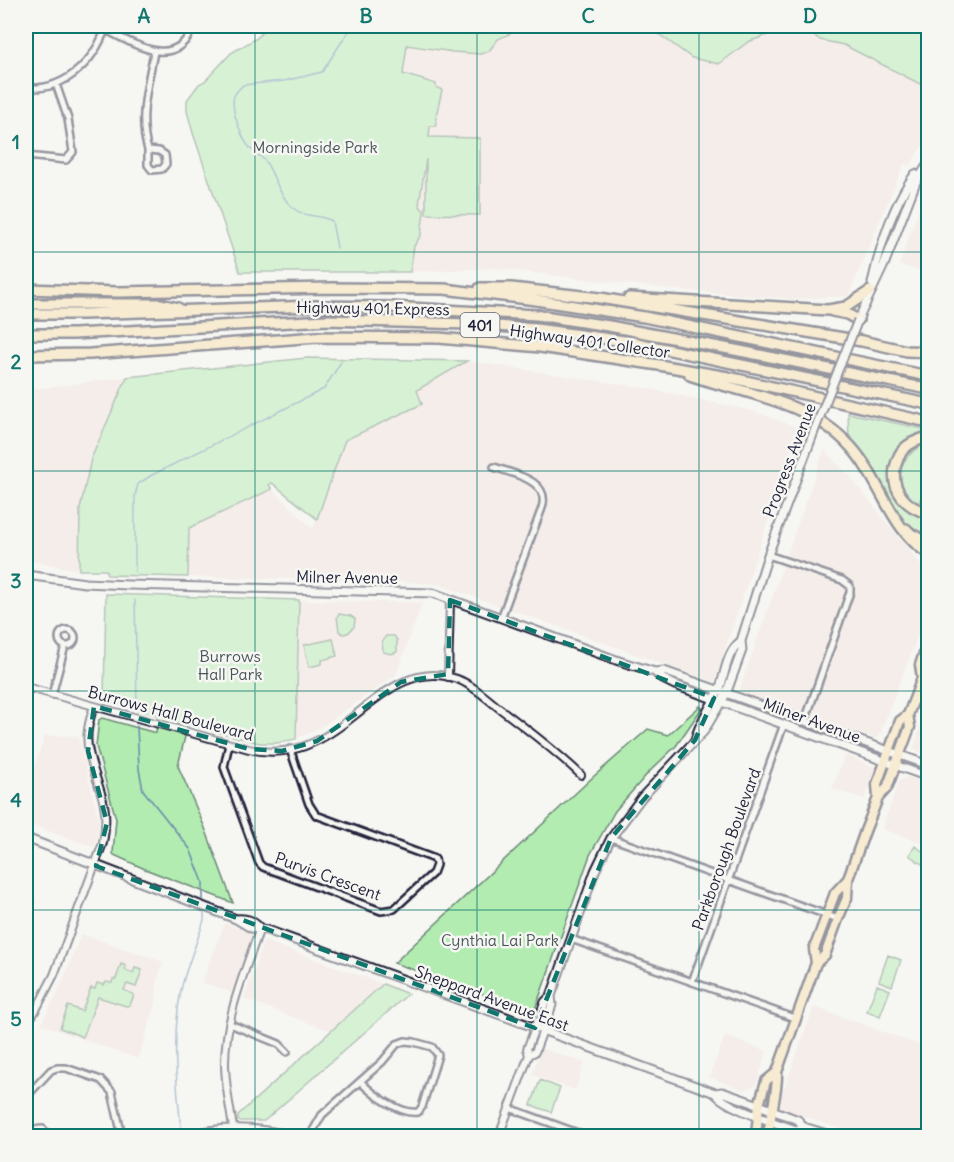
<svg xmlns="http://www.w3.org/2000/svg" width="954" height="1162" font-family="Delius,sans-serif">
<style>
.built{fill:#f3e2dd}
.green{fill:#b2ecb1;stroke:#6a8776;stroke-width:1.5}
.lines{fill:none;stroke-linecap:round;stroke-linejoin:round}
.stream{stroke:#6989ac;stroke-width:1.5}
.river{stroke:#99cdf7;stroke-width:9}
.minor-casing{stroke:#22223b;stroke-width:10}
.tertiary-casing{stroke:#22223b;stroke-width:10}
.secondary-casing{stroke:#22223b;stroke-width:11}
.primary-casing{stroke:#22223b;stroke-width:13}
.motorway-casing{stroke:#22223b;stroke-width:14}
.minor{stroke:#f6f6f2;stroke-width:5}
.tertiary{stroke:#f6f6f2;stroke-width:6}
.secondary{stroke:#f6f6f2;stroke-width:7}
.primary{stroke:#f9deab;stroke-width:8}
.motorway{stroke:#f9deab;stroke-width:9}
.secondary-bridge-casing{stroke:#22223b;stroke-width:11;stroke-linecap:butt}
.secondary-bridge{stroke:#f6f6f2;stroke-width:7}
.marked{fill:none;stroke:#0f766e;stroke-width:4.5;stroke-dasharray:12 8;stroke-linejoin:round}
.grid{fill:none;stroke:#0f766e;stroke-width:1.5;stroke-opacity:0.55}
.labels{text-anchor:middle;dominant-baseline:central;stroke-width:5;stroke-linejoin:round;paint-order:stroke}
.shield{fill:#f6f6f2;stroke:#626272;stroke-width:1.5}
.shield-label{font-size:15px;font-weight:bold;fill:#22223b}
.park-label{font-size:16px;fill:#465458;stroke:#f6f6f2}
.street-label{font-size:16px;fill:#22223b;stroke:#f6f6f2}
.neatline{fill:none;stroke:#0f766e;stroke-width:2}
.grid-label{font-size:20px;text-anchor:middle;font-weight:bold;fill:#0f766e}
</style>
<rect width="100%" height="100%" fill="#f6f6f2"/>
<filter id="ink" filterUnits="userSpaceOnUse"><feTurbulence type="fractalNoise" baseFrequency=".0167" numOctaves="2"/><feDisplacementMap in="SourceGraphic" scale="12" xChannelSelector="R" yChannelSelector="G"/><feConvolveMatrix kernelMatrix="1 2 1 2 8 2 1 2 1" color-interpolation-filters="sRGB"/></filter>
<g filter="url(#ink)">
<path class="built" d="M527 26H647L673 35 762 26H805L853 44 928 87V141L919 150 910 166 904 164 848 296 793 299 678 290 493 268 410 272 436 84 399 75 411 28 491 43Z
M928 184V273L899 265Z
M467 361 645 388 692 398 752 411 799 428 714 682 438 584 371 580 188 577V526L272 489 313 529 345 440 421 404 417 390Z
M127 377 91 459 80 509 79 570 26 560V389H35Z
M824 450 851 478 928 574V593L919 632 878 739 738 694Z
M299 600 422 603 396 675 321 727 296 739Z
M928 705V755L913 749Z
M45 736H78L99 820 98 834 94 847 26 823V782L34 768Z
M845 755 876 768 864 799 832 789Z
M908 777 928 783V845L882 829 899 781Z
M225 923 252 934 231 992 202 982Z
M81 934 163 962 157 982 156 1003 138 1059 41 1024 58 993Z
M264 941 383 984 331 1031 244 999Z
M814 1007 928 1048V1136H861L781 1108V1097Z
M725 1036 767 1051 756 1085 744 1090 709 1077Z
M541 1048 584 1063 575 1090 532 1075Z"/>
<path class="green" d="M267 26H527L498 39 489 51 481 54 453 52 407 45 403 74 436 84V87L442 90 436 116V126H430L429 137 480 138V215L426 214V159L419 205 424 211 421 235 414 246 410 272H240L193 133 187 111V100L199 84 205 81 231 53 257 38Z
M647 26H928V88L844 45 820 40 804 27 792 26 748 42 719 64 692 58 656 32 653 28Z
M307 358 467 361 417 390 422 404 345 440 317 519 272 483 269 485 272 489 189 528 188 577 107 575 106 570H79L80 509 91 459 127 377Z
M848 413 928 430V435L904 447C900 458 893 473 892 485 892 503 913 516 928 519V538L911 532 898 516 865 460 849 438Z
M928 443V480L917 507C913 503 905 498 903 493 890 471 909 450 928 443Z
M106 594 299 600 296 739 277 743H259L188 724 178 766 205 828 233 903 145 869 114 855 113 853 116 819 96 746 99 720 102 718 156 733 157 715 105 700 104 698Z
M339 614 351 616 355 619 354 627 348 633 343 634 339 631 337 617Z
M386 636H394L397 640V652L391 654 383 652 382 642Z
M333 639 337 656 322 660V664L309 667 304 645Z
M700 706 702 708 676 746 649 772 615 811 590 855 534 1012 394 963 593 777 648 729 668 735Z
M915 846 928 855V868L909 855Z
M888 955 901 960 892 986 879 981Z
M121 964 126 966 125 970 133 973 135 968 142 970 136 987 127 984 124 990 134 995 130 1005 126 1006 98 997 83 1037 60 1028 68 1006 82 1011 91 988 95 989 97 983 104 985 106 982 112 983 113 979H116Z
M383 984 408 994 264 1121H238V1115Z
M877 985 890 990 880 1016 867 1011Z
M540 1080 560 1088 551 1112 531 1105Z"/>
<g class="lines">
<path class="stream" d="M337 248 332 221C319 214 305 218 293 208 280 197 276 179 267 164 264 157 255 154 250 148 242 139 230 109 234 96 236 92 240 88 243 85L284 81 322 72 352 26
M135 572V496L138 484 152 475 324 389 341 362
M135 600 137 705
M137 726 139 769 143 790 190 849 203 882V903
M181 1128C176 1082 172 1036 181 990 186 967 197 943 204 920V908"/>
<path class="river" d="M878 26 886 30 907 26"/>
<g class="minor-casing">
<path id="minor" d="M98 26C128 40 176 75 193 26
M26 88C65 91 94 62 106 27
M148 150C138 118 148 84 154 52
M148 150 159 151 165 155 166 164 162 169 152 170 148 165Z
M26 156 66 160 73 152 68 119 56 84
M494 467C513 474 551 480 542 508L501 618
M768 555 842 580 850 586V592L805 721
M59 638a8 8 0 1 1 16 0a8 8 0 1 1-16 0Z
M52 695 65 646
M229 744 224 767 259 863 263 867 381 911 394 909 433 873 436 865 435 859 316 815 309 804 290 749
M611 838 838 919
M26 894 30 902 26 911
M571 939 797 1019
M692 982 784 724
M230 1024 279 1044 287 1052
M927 1027 926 1013 928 1005
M26 1097 51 1070 57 1068H66L101 1080 112 1092 122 1136
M509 1108 586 1136
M26 1124 32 1131
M29 1136C32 1130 36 1129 43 1129L49 1136
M310 1136 322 1115 382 1062 397 1044 405 1041 414 1042 432 1047 438 1055 422 1107 418 1112C401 1115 372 1094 361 1082"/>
</g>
<g class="tertiary-casing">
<path id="tertiary" d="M448 677 450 600
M26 687 249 749C269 754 293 752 312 743 361 722 398 658 457 679 473 685 486 698 499 708 527 729 556 751 581 775
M26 1026 37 1008 54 975 103 843C111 801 97 790 89 752 85 736 89 721 94 706
M529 1055 527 1049 535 1028
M233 1128C230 1107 225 1085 225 1063 225 1017 245 971 260 928
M184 1136C221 1125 257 1126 294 1136
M499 1136 529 1055 535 1052 543 1030"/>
</g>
<g class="secondary-casing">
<path id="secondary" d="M872 283C880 246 893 204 915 174
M858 320 884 265 916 182 928 164
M26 575 85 583 129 585 433 593 619 661 655 672 663 679 675 685 928 777
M655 672 664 671 928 765
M695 740C699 721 712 706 720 688 725 673 727 651 741 641
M26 838 236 919 251 928 267 930 715 1093 722 1092 759 1105 798 1120 804 1127 833 1136
M236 919C247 918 252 920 260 928
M535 1028 545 1002 551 996
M543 1030 552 1005 551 996 595 871 611 838 642 797 704 731 726 694 742 650 741 641 768 555 815 429
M715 1093C726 1108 777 1123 796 1130L804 1127"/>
</g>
<g class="primary-casing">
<path id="primary" d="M922 678 920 665 928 641
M878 798 877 784 900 721 908 715
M816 963 825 955 838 919 847 898 848 879 865 831 878 798 887 788 910 727 908 715 922 678 928 671
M756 1136 759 1105 766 1081 777 1072
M768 1136C770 1115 778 1092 777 1072L816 963 814 949 835 893 848 879"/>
</g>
<g class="motorway-casing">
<path id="motorway" d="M480 288H511L600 298 862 341 907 351 928 352
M26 289 117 292 332 288 444 289 536 300 644 317 928 376
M629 298 828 310 846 307 870 291
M26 304H160L178 308
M832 311 847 314 858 320
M26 314H83L315 306 391 307 537 315 609 326 740 351 928 389
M26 334H74L327 320 468 324 536 329 632 342 928 404
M26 355 90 354 317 337 439 338 540 347 659 365 728 377 928 422
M690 375C746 394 810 401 851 447 881 480 890 529 928 553
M928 437C920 439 909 443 903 450 898 455 897 461 895 468 891 491 907 508 928 513
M906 529 911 534 928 542"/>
</g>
<use href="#minor" class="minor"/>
<use href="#tertiary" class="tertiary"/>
<use href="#secondary" class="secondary"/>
<use href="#primary" class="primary"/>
<use href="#motorway" class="motorway"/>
<g class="secondary-bridge-casing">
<path id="secondary-bridge" d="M815 429 858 320"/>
</g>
<use href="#secondary-bridge" class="secondary-bridge"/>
</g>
</g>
<path d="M0 0H954V1162H0ZM450 600 714 698 695 740 611 838 535 1028 96 866 107 823 88 751 94 706 249 749 282 751 317 741 401 682 448 674Z" fill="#f6f6f2" fill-opacity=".55" fill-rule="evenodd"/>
<path class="marked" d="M450 600 714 698 695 740 611 838 535 1028 96 866 107 823 88 751 94 706 249 749 282 751 317 741 401 682 448 674Z"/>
<path class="grid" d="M255 26V1136M477 26V1136M699 26V1136M26 252H928M26 471H928M26 691H928M26 910H928"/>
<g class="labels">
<rect class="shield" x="460.5" y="313" width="39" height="24" rx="4.5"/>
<g class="shield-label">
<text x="480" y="325">401</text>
</g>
<g class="park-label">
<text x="315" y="147">Morningside Park</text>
<text x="230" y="656">Burrows<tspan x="230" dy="18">Hall Park</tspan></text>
<text x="500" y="940">Cynthia Lai Park</text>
</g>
<g class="street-label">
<text transform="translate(373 308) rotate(1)">Highway 401 Express</text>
<text transform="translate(590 341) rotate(8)">Highway 401 Collector</text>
<text transform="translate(789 460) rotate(-69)">Progress Avenue</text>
<text transform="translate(347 577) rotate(1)">Milner Avenue</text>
<text transform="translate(171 713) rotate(15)">Burrows Hall Boulevard</text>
<text transform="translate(812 720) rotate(20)">Milner Avenue</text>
<text transform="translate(726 849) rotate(-70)">Parkborough Boulevard</text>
<text transform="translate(328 876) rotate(20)">Purvis Crescent</text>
<text transform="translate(492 998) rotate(20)">Sheppard Avenue East</text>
</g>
</g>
<rect width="954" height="1162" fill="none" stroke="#f6f6f2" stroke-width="66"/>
<rect x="33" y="33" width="888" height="1096" class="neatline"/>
<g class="grid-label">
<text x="144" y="23">A</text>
<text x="366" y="23">B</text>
<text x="588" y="23">C</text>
<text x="810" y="23">D</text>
<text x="16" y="149">1</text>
<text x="16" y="369">2</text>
<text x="16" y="588">3</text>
<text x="16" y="807">4</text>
<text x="16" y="1026">5</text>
</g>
</svg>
